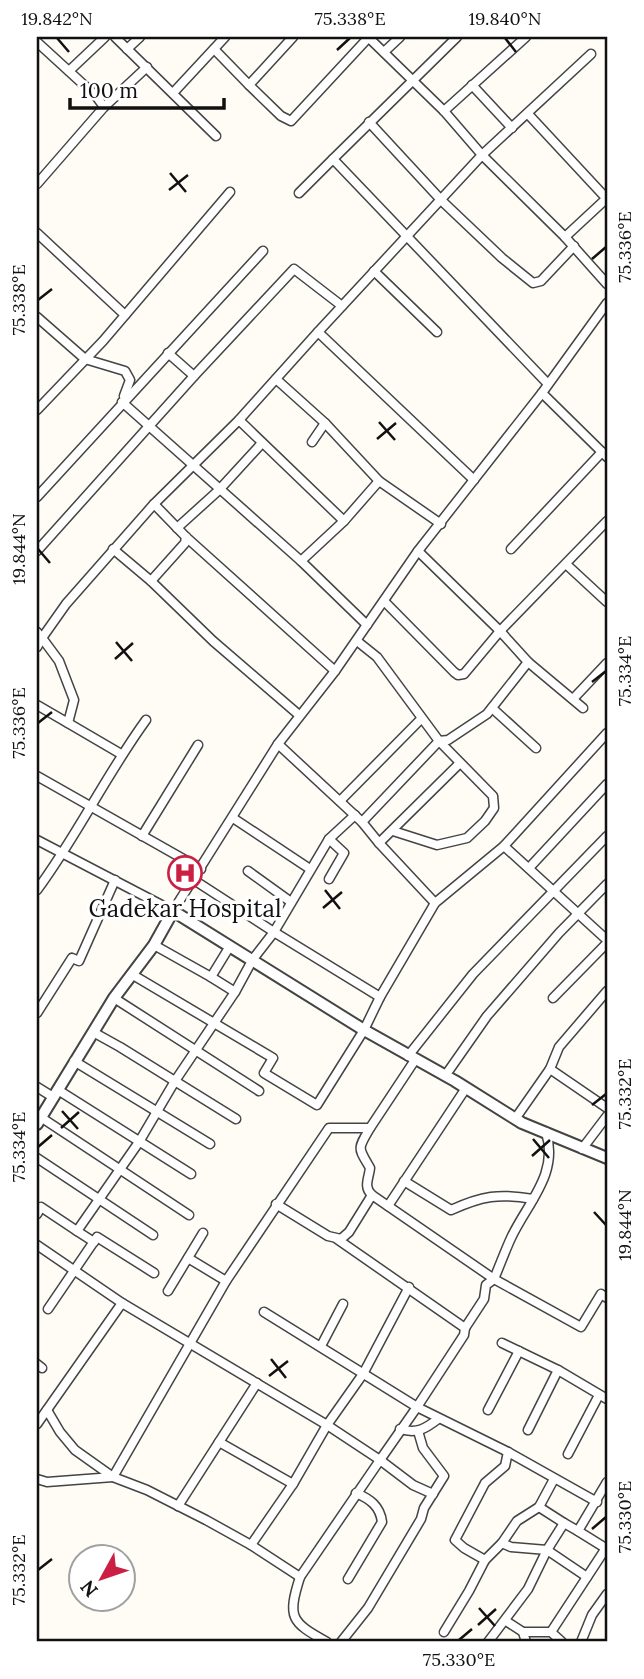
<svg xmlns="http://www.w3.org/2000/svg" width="644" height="1679" font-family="Lora,serif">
<rect width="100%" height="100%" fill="#fffbf5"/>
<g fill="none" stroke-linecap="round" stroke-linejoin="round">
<g stroke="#444" stroke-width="11">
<g id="minor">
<path d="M115,37L216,136"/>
<path d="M293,37L249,85L281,116L291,121L369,37"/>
<path d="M368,37L444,111L482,155L565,237L607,284"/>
<path d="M457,37L333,159L548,384"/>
<path d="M37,42L96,96L104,107"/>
<path d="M127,49L140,37"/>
<path d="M214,49L249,85"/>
<path d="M384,52L400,37"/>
<path d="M69,71L105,37"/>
<path d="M472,85L512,128"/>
<path d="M173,93L225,37"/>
<path d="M444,111L526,37"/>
<path d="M528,114L607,199"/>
<path d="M369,122L442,201L502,258L533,283L541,281L574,246"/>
<path d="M37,184L104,107L147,67"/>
<path d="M299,193L333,159"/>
<path d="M37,233L125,315"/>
<path d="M565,237L607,198"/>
<path d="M374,271L437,332"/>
<path d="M37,317L85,359L125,371L130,380L124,396"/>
<path d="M318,332L474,480"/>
<path d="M168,353L194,376L294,269L342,306"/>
<path d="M276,379L325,423L379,481L441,524"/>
<path d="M542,393L607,457"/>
<path d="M122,402L301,561L367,625"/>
<path d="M37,410L103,341L230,192"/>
<path d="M239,420L344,521"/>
<path d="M312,442L325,423"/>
<path d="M37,497L263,251"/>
<path d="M154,504L186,537L335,671"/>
<path d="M177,528L219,490L262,443"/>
<path d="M113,549L151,581L213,641L299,715"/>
<path d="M511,549L602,452"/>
<path d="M37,551L194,376"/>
<path d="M301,561L344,521L379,481"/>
<path d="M567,565L607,602"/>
<path d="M151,581L185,543L186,537"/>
<path d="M384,601L454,672L458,675L464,674L500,631L607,521"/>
<path d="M37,632L42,638L37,647"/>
<path d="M357,641L377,657L439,741L493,796L494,808L485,821L467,838L437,845L393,831"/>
<path d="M528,662L583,708"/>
<path d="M573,699L607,663"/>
<path d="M37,705L68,723L74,700L59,661L42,638L66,604L154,504L239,420L318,332L482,155L591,54"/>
<path d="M492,708L536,748"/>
<path d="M68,723L121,754"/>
<path d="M278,744L362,822L379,843L460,763"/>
<path d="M37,776L201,869"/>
<path d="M340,801L421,719"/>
<path d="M233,818L310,869"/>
<path d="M362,822L439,741L448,740L487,714L528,662L500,631L418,551"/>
<path d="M142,836L198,745"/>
<path d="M37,840L173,911L278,744L335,671L418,551L542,393L607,303"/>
<path d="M379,843L435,903"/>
<path d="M504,846L607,733"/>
<path d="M529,868L607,784"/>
<path d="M248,871L291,902"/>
<path d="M329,879L344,853L329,839"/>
<path d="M194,880L274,932L329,839L355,815"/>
<path d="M37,890C77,836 106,775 146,720"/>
<path d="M154,945L211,977L230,946"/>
<path d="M133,975L273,1058L264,1073L317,1105L364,1030L380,997L435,903L504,846L607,940"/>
<path d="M211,977L235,992"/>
<path d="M114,998L259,1091"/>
<path d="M553,998L607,943"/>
<path d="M37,1013L72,958L79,961L115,880"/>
<path d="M93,1032L120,1047L236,1119"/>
<path d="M408,1056L473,974L607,836"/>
<path d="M74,1061L210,1144"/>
<path d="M550,1069L559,1047L607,991"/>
<path d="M445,1076L487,1016L559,933L607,884"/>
<path d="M37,1087L53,1097"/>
<path d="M58,1090L191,1174"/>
<path d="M42,1118L189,1215"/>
<path d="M515,1119L550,1069L607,1108"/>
<path d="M370,1128C357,1150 358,1147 370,1168C369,1178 363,1187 372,1195"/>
<path d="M546,1132C559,1174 528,1202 511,1238C505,1251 500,1265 494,1279L581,1327L601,1294L607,1298"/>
<path d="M582,1149L607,1116"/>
<path d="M37,1158L153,1235"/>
<path d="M404,1181L451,1210C482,1196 499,1193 533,1199"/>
<path d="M276,1204L328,1236L341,1239L349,1232L372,1195L494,1279L486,1285L484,1299L465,1328"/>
<path d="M388,1206L466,1088"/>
<path d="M37,1214L41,1207L77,1231"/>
<path d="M94,1242L77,1231L139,1142L175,1081L235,992L253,959L274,932L380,997"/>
<path d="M37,1245L122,1303L327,1425L380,1460L417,1407L508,1452L597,1502"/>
<path d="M188,1258L226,1281"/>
<path d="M168,1291L203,1233"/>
<path d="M48,1309L97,1237L154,1273"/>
<path d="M264,1312L417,1407L464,1335L465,1328L337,1239"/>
<path d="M502,1343L558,1370L607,1399"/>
<path d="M321,1346L343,1304"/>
<path d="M37,1364L42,1368"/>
<path d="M47,1410L60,1432L75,1450L113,1477L147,1490L206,1520L251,1545L300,1577L380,1460L413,1485L433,1494"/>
<path d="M488,1410L519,1351"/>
<path d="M37,1424L122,1303"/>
<path d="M400,1429C417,1434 425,1429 438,1419"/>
<path d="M528,1430L558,1370"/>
<path d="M219,1442L293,1484"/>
<path d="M508,1452L505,1466L485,1483L455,1540L464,1548L485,1560L502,1543L511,1547L547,1550L587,1577"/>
<path d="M568,1454L599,1395"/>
<path d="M37,1479L47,1482L113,1477L226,1281L329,1128H370L415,1060"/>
<path d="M607,1482L578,1531L607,1549"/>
<path d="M178,1506L257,1383"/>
<path d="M539,1507L564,1523"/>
<path d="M502,1543L517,1521L539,1507L554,1479"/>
<path d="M251,1545L293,1484L327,1425L363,1374L409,1287"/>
<path d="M300,1577C287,1618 291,1622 327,1642"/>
<path d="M348,1579L382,1522C380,1506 370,1499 356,1493"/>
<path d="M506,1621L523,1632H551L562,1642"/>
<path d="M444,1632L469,1591L485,1560"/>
<path d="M523,1632L526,1642"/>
<path d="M551,1632L606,1548"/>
<path d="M341,1642L368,1608L421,1519L424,1508L444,1476L423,1448L418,1431"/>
<path d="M488,1642L528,1589L547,1550L564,1523L578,1531"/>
<path d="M581,1642L592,1615L607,1594"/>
</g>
</g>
<g stroke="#444" stroke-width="14">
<path id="tertiary" d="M37,1124L114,998L154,945L173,911L364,1030L455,1081L522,1123L607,1158"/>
</g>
<use href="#minor" stroke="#fff" stroke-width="8"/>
<use href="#tertiary" stroke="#fff" stroke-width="10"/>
</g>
<path fill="none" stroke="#111" stroke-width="2.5" d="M57,38L69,52M505,38L516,52M337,50L350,38M170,173L186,192M169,190L188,175M592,259L606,247M38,300L52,289M379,422L395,440M377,439L396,423M38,549L50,563M116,642L132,661M115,659L133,643M592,682L606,671M38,723L52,712M325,890L340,909M323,908L342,892M592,1105L606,1094M62,1111L78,1129M61,1128L79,1112M533,1139L549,1158M38,1147L52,1135M532,1156L550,1140M594,1212L606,1225M271,1359L286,1378M269,1376L288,1361M592,1529L606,1517M38,1570L52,1559M479,1608L495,1626M478,1625L496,1609M459,1640L472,1629"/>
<defs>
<g id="hospital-ring" transform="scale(1.75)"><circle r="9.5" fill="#fff" stroke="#ca2044" stroke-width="1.5"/><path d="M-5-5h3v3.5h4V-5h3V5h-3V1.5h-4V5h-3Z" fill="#ca2044"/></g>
</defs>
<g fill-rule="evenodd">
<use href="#hospital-ring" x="185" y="873"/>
</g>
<g text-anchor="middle" stroke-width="7" stroke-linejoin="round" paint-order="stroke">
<g font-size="24" fill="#111" stroke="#fff">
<text x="185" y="917">Gadekar Hospital</text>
</g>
</g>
<rect width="644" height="1679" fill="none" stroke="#ffffff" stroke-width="77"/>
<g transform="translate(102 1578) rotate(230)"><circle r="33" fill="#ffffff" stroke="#a0a0a0" stroke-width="2"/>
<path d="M0-5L12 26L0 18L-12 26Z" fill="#ca2044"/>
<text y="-10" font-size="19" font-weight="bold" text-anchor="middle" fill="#111111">N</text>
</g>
<path d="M70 98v10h154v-10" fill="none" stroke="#111111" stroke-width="3.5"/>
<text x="80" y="98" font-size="21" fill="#111111" stroke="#ffffff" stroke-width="5" paint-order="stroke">100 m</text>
<rect x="38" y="38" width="568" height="1602" fill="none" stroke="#111" stroke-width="2.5"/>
<g font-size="18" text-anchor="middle" fill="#111">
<text x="57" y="25">19.842°N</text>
<text x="350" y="25">75.338°E</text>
<text x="505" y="25">19.840°N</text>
<text transform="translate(625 247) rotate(-90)" y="6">75.336°E</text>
<text transform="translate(19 300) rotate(-90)" y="6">75.338°E</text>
<text transform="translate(19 549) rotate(-90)" y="6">19.844°N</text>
<text transform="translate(625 671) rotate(-90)" y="6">75.334°E</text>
<text transform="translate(19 723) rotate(-90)" y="6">75.336°E</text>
<text transform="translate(625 1094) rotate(-90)" y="6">75.332°E</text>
<text transform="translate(19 1147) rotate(-90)" y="6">75.334°E</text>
<text transform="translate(625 1225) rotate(-90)" y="6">19.844°N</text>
<text transform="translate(625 1517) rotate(-90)" y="6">75.330°E</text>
<text transform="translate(19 1570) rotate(-90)" y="6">75.332°E</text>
<text x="459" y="1666">75.330°E</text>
</g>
</svg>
